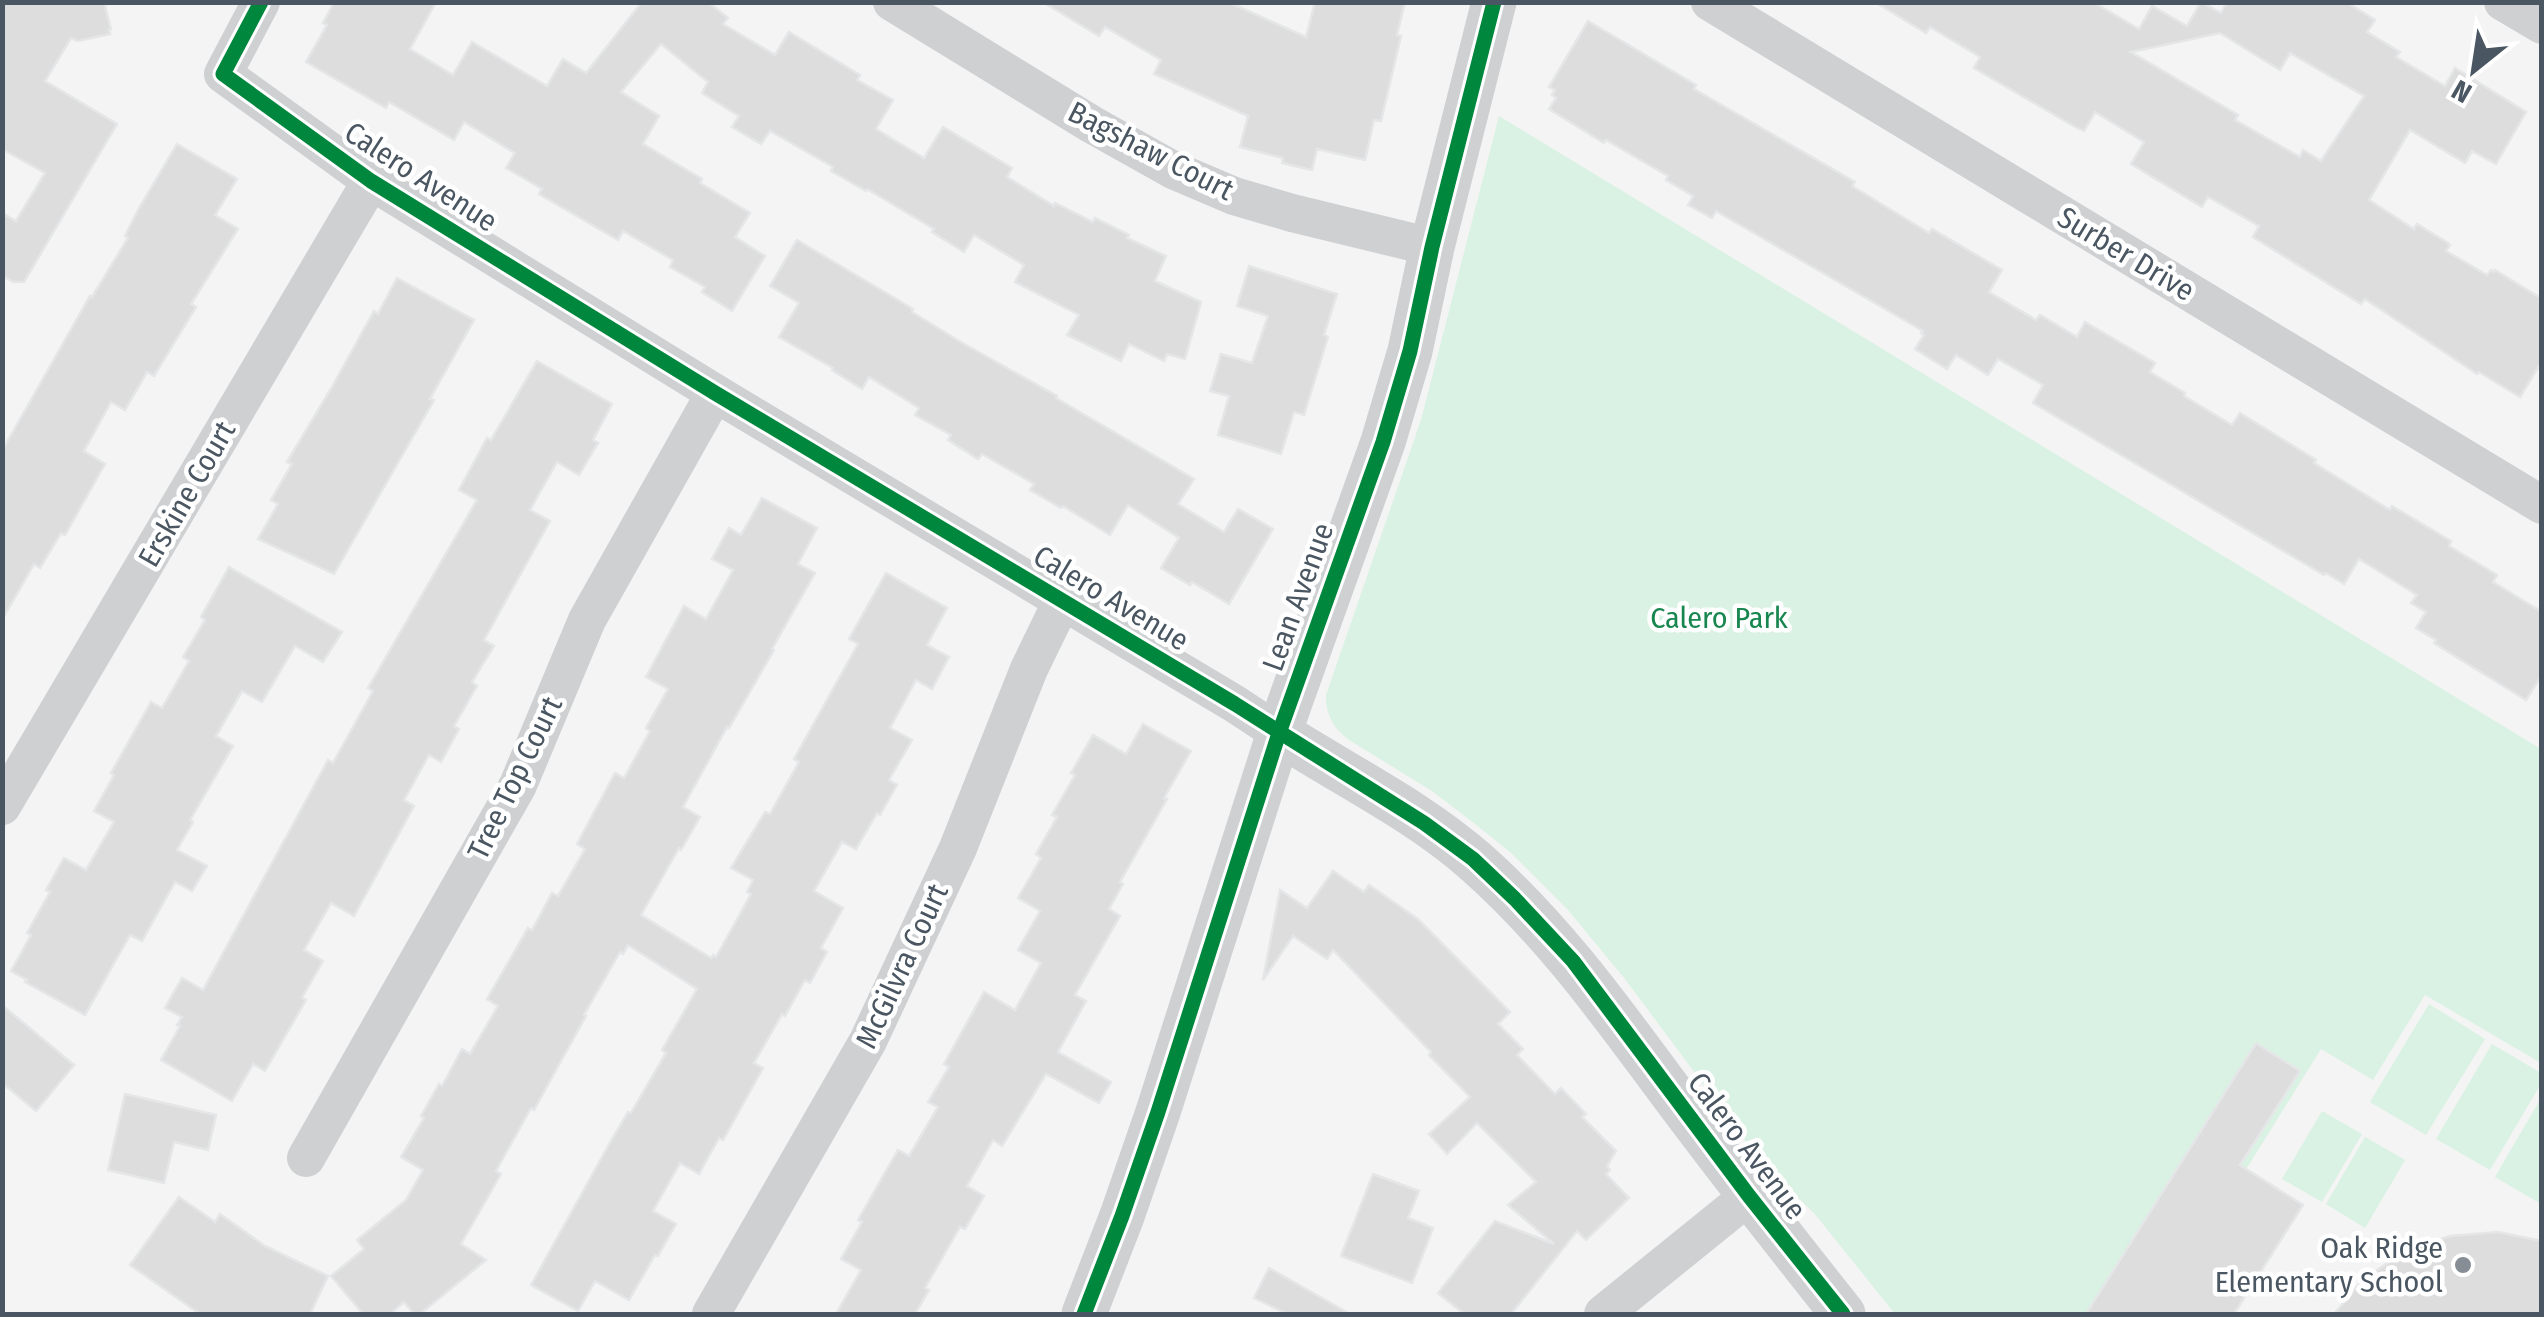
<svg xmlns="http://www.w3.org/2000/svg" width="2544" height="1317" font-family="'Fira Sans Condensed',sans-serif">
<rect width="100%" height="100%" fill="#f4f4f4"/>
<g fill="#d9f2e3">
<path d="M1499,116L2541,749V1063L2425,995L2373,1080L2321,1049L2156,1314H1895L1814,1213L1762,1163L1625,979L1568,910L1510,852L1470,820L1432,791L1349,740C1334,729 1325,714 1326,695L1421,420Z"/>
<path d="M2429,1004L2485,1039L2426,1135L2370,1102Z"/>
<path d="M2492,1044L2541,1073L2542,1082L2490,1170L2436,1139Z"/>
<path d="M2541,1098L2542,1204H2541L2495,1177Z"/>
<path d="M2322,1111L2362,1134L2322,1202L2282,1179Z"/>
<path d="M2365,1137L2405,1160L2365,1228L2326,1204Z"/>
</g>
<g fill="#ddddde" stroke="#e5e6e7" stroke-width="2.5" fill-rule="evenodd">
<path d="M2,2H104L111,29L109,30L110,34L78,41L71,38L45,81L117,124L24,282H13L2,275V213L16,221L45,173L2,149Z"/>
<path d="M334,2H436L410,49L453,75L472,42L547,86L563,59L586,73L642,2H708L728,18L723,24L775,55L789,32L860,75L857,80L893,100L876,129L924,158L943,127L1012,168L1007,177L1054,206L1055,203L1093,222L1095,218L1129,235L1127,238L1166,256L1155,281L1201,302L1185,359L1167,354L1164,361L1129,344L1121,361L1067,335L1079,315L1015,282L1024,265L974,235L964,252L932,232L934,229L867,189L866,191L831,171L833,167L770,131L761,144L732,127L739,116L702,93L708,82L661,44L621,92L659,116L643,144L702,179L700,183L750,213L735,237L765,256L732,311L702,292L705,287L670,267L673,260L623,231L618,240L539,194L542,189L506,168L515,153L464,122L454,140L389,102L386,108L306,62L327,25L323,23Z"/>
<path d="M1043,2H1228L1306,37L1315,2H1405L1397,35L1401,36L1381,121L1374,120L1365,160L1317,149L1312,170L1282,163L1283,158L1240,147L1248,116L1154,74L1161,60L1105,27L1099,36Z"/>
<path d="M1875,2H2093L2139,29L2152,6L2187,26L2201,2L2221,13L2227,2H2346L2375,20L2367,32L2400,52L2396,57L2445,86L2455,68L2526,112L2496,164L2472,151L2465,163L2410,130L2369,200L2414,229L2417,224L2448,243L2450,245L2446,251L2487,275L2491,270L2494,272L2495,270L2542,299V361L2520,397L2479,372L2477,374L2365,299L2361,304L2253,237L2259,226L2208,197L2202,207L2131,164L2144,142L2095,112L2084,131L2077,128L1974,68L1980,57L1930,27L1926,33ZM2220,33L2280,70L2290,53L2364,96L2321,161L2303,150L2300,157L2235,120L2238,115L2131,52Z"/>
<path d="M1588,21L1696,85L1694,89L1855,182L1852,186L1929,233L1932,229L2002,270L1989,292L2036,320L2040,315L2077,337L2085,322L2155,363L2150,372L2185,393L2184,396L2232,425L2240,413L2316,460L2314,463L2390,510L2392,506L2451,541L2449,546L2497,575L2493,582L2542,612V675L2526,700L2434,643L2436,640L2416,628L2426,612L2411,603L2417,595L2359,559L2344,584L2326,573L2324,575L2033,403L2043,385L1998,359L1988,375L1956,355L1947,369L1915,349L1924,335L1921,333L1923,331L1716,211L1712,218L1688,205L1693,196L1666,180L1668,176L1606,140L1604,143L1549,109L1556,98L1552,95L1555,90L1549,87Z"/>
<path d="M177,144L237,179L215,215L238,229L191,304L196,307L154,376L147,372L125,410L111,402L84,451L105,464L65,535L61,533L40,568L34,564L2,620V451L90,296L92,297L128,238L125,236L138,210Z"/>
<path d="M797,240L913,309L912,312L959,341L1057,396L1056,398L1194,479L1178,504L1224,532L1238,509L1273,529L1229,604L1192,582L1190,585L1161,568L1179,538L1128,505L1110,535L1063,506L1061,508L1030,490L1034,484L982,454L978,459L948,440L951,435L915,415L919,408L869,377L862,389L832,370L833,368L779,337L799,303L770,286Z"/>
<path d="M1249,266L1337,294L1324,335L1328,337L1304,415L1294,412L1281,454L1218,435L1229,396L1210,391L1221,354L1252,363L1268,316L1237,306Z"/>
<path d="M397,278L474,320L430,399L434,400L334,574L258,539L278,504L271,500L292,464L287,462L332,387L374,311L378,314Z"/>
<path d="M537,361L612,404L593,440L598,443L579,475L557,462L530,510L550,521L484,640L494,646L472,682L477,686L454,726L459,729L441,762L429,755L404,800L414,806L354,916L331,903L304,950L323,961L302,998L306,1000L265,1071L253,1064L232,1101L161,1060L180,1026L177,1025L182,1017L165,1008L182,978L203,990L328,760L333,763L373,691L368,688L477,500L459,490L487,438L491,440Z"/>
<path d="M762,498L817,528L798,564L815,573L772,649L774,650L729,728L727,727L683,807L700,817L681,850L679,848L641,915L711,958L713,955L716,957L751,894L747,892L753,880L731,868L765,812L770,814L799,762L794,759L858,644L849,639L886,573L947,608L927,645L949,657L932,689L916,680L890,728L912,740L889,780L897,785L880,815L877,813L856,849L842,842L814,891L843,908L821,948L827,952L810,983L805,980L785,1016L782,1014L754,1063L763,1068L723,1140L719,1138L699,1174L680,1163L653,1211L676,1224L658,1256L655,1255L629,1300L595,1281L578,1311L531,1285L612,1139L628,1112L631,1113L666,1053L662,1050L697,989L628,945L623,954L620,952L584,1015L586,1016L534,1110L531,1108L496,1171L501,1174L461,1244L486,1260L420,1314H414L404,1302L390,1314H363L331,1276L364,1249L357,1240L406,1200L423,1170L401,1157L424,1118L421,1116L439,1084L442,1086L462,1049L470,1054L498,1006L487,999L528,928L532,930L552,893L558,896L585,849L577,844L615,773L624,778L650,731L646,728L668,689L646,677L684,606L706,619L733,570L712,559L729,528L741,535Z"/>
<path d="M229,567L342,632L323,662L295,646L262,702L242,691L216,736L233,746L190,820L193,822L177,850L207,866L192,891L175,882L142,941L130,935L85,1015L25,982L27,980L11,971L31,935L27,933L50,892L46,890L64,858L86,870L114,822L94,811L114,775L111,773L151,702L162,708L189,661L183,657L205,620L201,617Z"/>
<path d="M1143,724L1191,751L1164,798L1167,799L1120,882L1123,884L1109,909L1120,916L1075,995L1086,1001L1058,1052L1111,1082L1099,1103L1046,1074L1002,1146L993,1140L967,1186L984,1196L965,1229L960,1227L925,1288L929,1290L915,1314H836L861,1270L841,1259L862,1222L858,1220L898,1150L909,1156L938,1107L928,1102L949,1067L944,1064L984,992L1015,1010L1041,963L1018,950L1040,911L1018,898L1041,858L1036,854L1057,817L1052,815L1075,775L1071,773L1093,735L1126,754Z"/>
<path d="M1333,871L1364,892L1369,885L1418,919L1510,1012L1498,1024L1523,1049L1517,1055L1555,1094L1561,1088L1586,1114L1582,1117L1616,1151L1607,1166L1610,1170L1606,1174L1629,1198L1586,1240L1577,1231L1511,1314H1464L1438,1293L1495,1221L1554,1244L1508,1205L1536,1182L1477,1123L1447,1154L1429,1134L1470,1097L1429,1055L1431,1052L1333,950L1327,959L1293,936L1263,980L1280,890L1307,908Z"/>
<path d="M2,1005L74,1065L36,1111L2,1083Z"/>
<path d="M2256,1043L2300,1071L2240,1165L2303,1205L2234,1314H2086Z"/>
<path d="M125,1094L216,1115L208,1150L174,1142L164,1183L108,1170Z"/>
<path d="M1373,1174L1419,1191L1408,1218L1433,1228L1412,1283L1341,1256Z"/>
<path d="M179,1197L215,1222L220,1214L265,1246L328,1276L310,1314H200L130,1265Z"/>
<path d="M2498,1232L2542,1241V1314H2334L2364,1279L2404,1252L2450,1236Z"/>
<path d="M1269,1268L1350,1314H1287L1254,1298Z"/>
</g>
<g fill="none" stroke-linecap="round" stroke-linejoin="round">
<g stroke="#ced0d2" stroke-width="38">
<path d="M261,2L223,74L371,181L715,393L1235,704L1279,733"/>
<path d="M892,2L1091,124L1173,170L1234,196L1292,213L1432,247"/>
<path d="M1710,2L2542,505"/>
<path d="M2503,2L2542,25"/>
<path d="M2,806L371,181"/>
<path d="M306,1158L518,785L587,620L715,393"/>
<path d="M711,1314L868,1041L958,848L1029,669L1062,601"/>
<path d="M1603,1314L1749,1196"/>
</g>
<g stroke="#ced0d2" stroke-width="45">
<path d="M1279,733C1344,775 1417,810 1476,862C1553,930 1610,1010 1671,1092C1727,1167 1785,1241 1843,1314"/>
<path d="M1084,1314L1122,1216L1158,1112L1279,733L1383,442L1410,351L1432,247L1494,2"/>
</g>
<g stroke="#fff" stroke-width="21">
<g id="cycleway">
<path d="M261,2L223,74L371,181L715,393L1235,704L1424,823L1473,859L1515,899L1573,961L1749,1196L1843,1314"/>
<path d="M1084,1314L1122,1216L1158,1112L1279,733L1383,442L1410,351L1432,247L1494,2"/>
</g>
</g>
<use href="#cycleway" stroke="#00873e" stroke-width="15"/>
</g>
<circle fill="#868d94" stroke="#fff" stroke-width="4" cx="2463" cy="1265" r="10"/>
<g text-anchor="middle" stroke-width="9" stroke-linejoin="round" paint-order="stroke">
<g font-size="30" fill="#4a5661" stroke="#fff">
<text transform="translate(1151 151) rotate(27)" y="10">Bagshaw Court</text>
<text transform="translate(421 177) rotate(33)" y="10">Calero Avenue</text>
<text transform="translate(2126 254) rotate(31)" y="10">Surber Drive</text>
<text transform="translate(187 494) rotate(-60)" y="10">Erskine Court</text>
<text transform="translate(1298 597) rotate(-70)" y="10">Lean Avenue</text>
<text transform="translate(1111 598) rotate(31)" y="10">Calero Avenue</text>
<text transform="translate(515 778) rotate(-64)" y="10">Tree Top Court</text>
<text transform="translate(902 966) rotate(-65)" y="10">McGilvra Court</text>
<text transform="translate(1747 1146) rotate(53)" y="10">Calero Avenue</text>
</g>
<g font-size="30" fill="#17864f" stroke="#fff">
<text x="1719" y="628">Calero Park</text>
</g>
<g font-size="30" fill="#4a5661" stroke="#fff" text-anchor="end">
<text x="2443" y="1258">Oak Ridge<tspan x="2443" dy="34">Elementary School</tspan></text>
</g>
</g>
<rect width="2544" height="1317" fill="none" stroke="#4a5661" stroke-width="10"/>
<g transform="translate(2474 70) rotate(210)" stroke="#ffffff" stroke-width="8" paint-order="stroke">
<path d="M0-8L18 38L0 25L-18 38Z" fill="#4a5661"/>
<text y="-15" font-size="28" font-weight="bold" text-anchor="middle" fill="#4a5661">N</text>
</g>
</svg>
